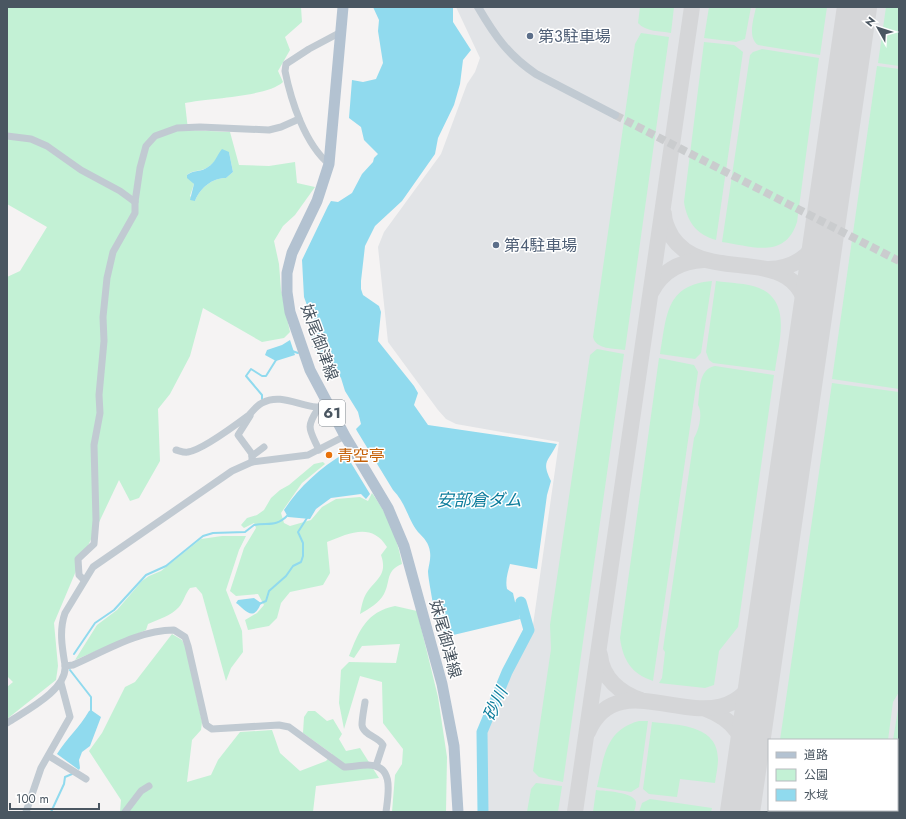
<svg xmlns="http://www.w3.org/2000/svg" width="906" height="819" font-family="Jost,'Noto Sans JP',sans-serif">
<rect width="100%" height="100%" fill="#f5f3f3"/>
<path fill="#e2e4e7" fill-rule="evenodd" d="M456,7H899V812H487L484,732L496,703L532,632L559,442L456,424L446,419L438,410L388,342L378,247L384,232L441,154L467,84L475,72L480,58ZM769,740H897V810H769Z"/>
<g fill="#c3f1d5" fill-rule="evenodd">
<path d="M7,7H301L302,22L285,37L290,50L278,71L283,82C267,97 208,98 185,103L188,130L230,132L239,165L269,166L295,162L297,183L315,187L295,215L283,226L274,241L279,264L281,290L290,332L284,338L262,342L203,308L190,356L170,394L158,409L160,461L139,498L130,501L119,480L76,571L54,623L58,666L56,680L7,719V687L13,682L7,676V277L20,271L47,227L7,204ZM229,152L233,172L226,178C212,178 200,188 195,201L190,196L194,184L187,175C193,169 202,172 208,167C219,160 213,157 229,152Z"/>
<path d="M640,7H674L671,33C660,31 646,32 638,23Z"/>
<path d="M709,7H751L745,39L736,42L704,38Z"/>
<path d="M756,7H827L820,55L758,45C747,37 754,18 756,7Z"/>
<path d="M886,7H899V66L878,63Z"/>
<path d="M641,33L669,37L625,350C614,348 596,350 593,337L635,44Z"/>
<path d="M704,42L734,45L743,52L716,240C697,235 687,222 684,202Z"/>
<path d="M762,49L819,58L797,222C785,260 751,246 722,242L750,55L753,52Z"/>
<path d="M877,66L899,69V389L832,379Z"/>
<path d="M712,281L701,353L695,359L660,354C667,316 665,285 712,281Z"/>
<path d="M716,281C730,283 746,283 759,288C793,302 778,344 775,371L713,363L709,360L706,352Z"/>
<path d="M597,349L624,354L563,782L539,777L533,771L551,649L550,625L590,355Z"/>
<path d="M659,358L694,365L698,372L653,681C632,674 623,661 620,638Z"/>
<path d="M715,366L774,375L738,627L719,651L714,685L705,688L659,683L662,678L665,652L663,649L694,438C699,430 703,413 698,405C700,391 698,369 715,366Z"/>
<path d="M832,383L899,392V692L893,702L888,740H780Z"/>
<path d="M323,462L325,464L302,483L281,513L284,523L290,526L311,520L322,507L336,499L360,497L368,501L372,493C388,515 397,537 402,564C385,571 391,581 384,594C379,603 369,609 360,614C361,609 362,603 364,598C372,580 389,578 381,555L387,547C372,522 349,533 327,542L330,573L323,585L290,592L281,603L277,618L269,626L248,630L245,620L257,613L264,605L258,594L236,596L230,591L244,548L256,528L254,523L244,528L241,525L247,518L257,515L264,510L271,498L280,490L289,485L314,464Z"/>
<path d="M222,536H246L239,550L226,590L242,631L243,652L231,668L226,681L202,594L196,587L190,588C185,594 184,601 179,607C171,616 159,619 148,624L146,630L75,660L97,625L117,610L142,581L149,576L161,571L201,539Z"/>
<path d="M395,606L417,611L438,697L447,757L446,812H392L395,775L402,764L403,749L383,723L382,682L360,676L344,729L339,703L341,670L349,662L396,663L400,644L362,646L354,658L349,656C359,631 366,612 395,606Z"/>
<path d="M172,634L182,640L186,648L202,722L201,730L192,740L187,782L211,775L218,760L240,732L272,730L280,753L300,771L326,761L332,754L303,733L304,717L308,711H315L327,721L333,719L342,734L339,739L346,751L360,748L379,778L316,786L313,812H120L121,800L89,751L102,733L125,687L135,682Z"/>
<path d="M899,703V812H883V810H897V740H893Z"/>
<path d="M639,721H648L639,787L631,792L597,787C604,758 605,730 639,721Z"/>
<path d="M652,722C676,725 718,724 718,759C718,767 716,775 715,783L680,779L677,797L649,794L643,789Z"/>
<path d="M536,783L562,786L558,812H527L531,789Z"/>
<path d="M596,790C605,791 634,792 636,802C636,805 635,809 634,812H593Z"/>
<path d="M650,799L712,808L711,812H639L642,803Z"/>
<path d="M876,810L875,812L770,811V810Z"/>
</g>
<g fill="#90daee">
<path d="M373,7H453V22L471,50L463,60L460,84L454,105L438,138L435,154L402,201L375,226L365,246L361,281V289L363,295L379,306L381,312L378,341L414,386L418,393L414,405L428,425L557,444C548,462 541,461 551,481L547,495L537,569L510,564C508,572 505,580 507,589L513,593L515,602L518,603L520,619L445,637L442,636C441,624 435,616 433,604C432,597 428,577 428,571C429,564 431,559 430,552C429,543 424,538 418,532C408,520 406,503 393,490L357,431L356,429L361,424L358,412L345,391L341,378L331,363L321,362L315,347H311L315,346L308,330L314,325L304,297L302,260L328,206L331,201L338,202L352,193L362,174L373,162L374,158L378,154L364,140L361,127L349,118L352,80L363,82L376,79L383,63L378,31L379,20Z"/>
<path d="M222,149L229,152L233,172L226,178C212,178 200,188 195,201L190,200L194,184L187,178V175C193,170 202,172 208,167C215,163 217,155 222,149Z"/>
<path d="M290,340L295,355L276,361L265,355L267,350L282,345Z"/>
<path d="M345,453L370,494L366,499L361,494L331,498L316,509L310,519L288,517L284,510C300,486 320,468 345,453Z"/>
<path d="M254,598L261,603C253,624 244,608 236,603L238,600Z"/>
<path d="M91,710L101,717L90,746L82,752L79,760L80,768L79,770L57,754C67,738 80,727 89,711Z"/>
</g>
<g fill="none" stroke-linecap="round" stroke-linejoin="round">
<g stroke="#90daee" stroke-width="2">
<path d="M292,351L298,353"/>
<path d="M262,399V395L246,376L251,369L262,376H266L276,360"/>
<path d="M259,604L266,601L269,591L286,576L293,566L301,562L303,556V543L298,532L307,518"/>
<path d="M74,654L95,623L114,610L146,575L166,566L203,536L213,533L245,532L254,525C268,522 275,528 288,515"/>
<path d="M70,670L91,697V711"/>
<path d="M51,812L64,784L65,777L72,774"/>
</g>
<path stroke="#90daee" stroke-width="11" d="M483,812L482,732L507,672L529,630L521,602"/>
<g stroke="#d5d6d8" stroke-width="16">
<path d="M664,214C664,223 668,230 672,237C708,291 806,232 810,328"/>
<path d="M769,269C800,268 817,250 826,222"/>
<path d="M652,291C663,270 681,261 704,260"/>
<path d="M600,655C602,678 620,693 641,700"/>
<path d="M706,709C735,720 746,738 747,768"/>
<path d="M588,732C622,652 723,762 761,667"/>
<path d="M575,812L692,7"/>
</g>
<path stroke="#d5d6d8" stroke-width="40" d="M740,812L857,7"/>
<path stroke="#caccce" stroke-width="8" stroke-dasharray="8 4" stroke-linecap="butt" d="M615,115L899,261"/>
<g stroke="#c1cad2" stroke-width="7">
<path d="M7,136L31,139L47,146L81,170L120,191L135,202"/>
<path d="M329,164C305,144 291,101 285,71L286,64L309,49L341,32"/>
<path d="M318,409C305,428 310,430 319,450"/>
<path d="M250,416L238,435L252,454V462"/>
<path d="M176,450C180,451 185,453 188,452C202,450 237,424 249,415C253,411 257,405 262,403C284,391 306,412 328,406"/>
<path d="M252,456L264,447"/>
<path d="M84,580L79,575L78,559L94,544L96,520L94,445L100,413L99,395L104,341L103,317L107,278L113,252L135,213V202L140,168L146,146L155,136L177,128L200,127L269,130L281,127L299,119"/>
<path d="M65,666L73,665C105,651 139,630 174,630L185,637L188,646L206,725L212,729L279,725L289,727L344,767C352,767 360,765 368,765C395,765 388,795 386,812"/>
<path d="M365,702C364,709 362,718 362,725C363,735 379,737 383,745L376,766"/>
<path d="M7,723C25,711 68,690 65,665C62,647 59,630 65,613L93,567L232,471L252,462L308,455L345,436"/>
<path d="M49,756L86,779"/>
<path d="M26,812L41,768L70,717L61,683"/>
<path d="M125,812L141,791L149,786"/>
</g>
<path stroke="#c1cad2" stroke-width="8" d="M478,7C495,36 508,55 536,74L615,115"/>
<path stroke="#b3c2d1" stroke-width="11" d="M343,7L329,164L317,201L292,253L287,273V292L290,312L310,370L345,436L388,508L404,546L442,684L454,746L458,812"/>
</g>
<g fill="#5c6f8a" stroke="#fff" stroke-width="1.5">
<circle cx="530" cy="36" r="4"/>
<circle cx="496" cy="245" r="4"/>
</g>
<circle fill="#e8710a" stroke="#fff" stroke-width="1.5" cx="329" cy="455" r="4"/>
<g text-anchor="middle" stroke-width="3" stroke-linejoin="round" paint-order="stroke">
<rect fill="#fff" stroke="#808990" stroke-width="1" x="319" y="400" width="26" height="26" rx="3"/>
<g font-size="15" font-weight="bold" fill="#4a5661">
<text x="332" y="418">61</text>
</g>
<g font-size="16" fill="#4e5e75" stroke="#fff" text-anchor="start">
<text x="538" y="42">第3駐車場</text>
<text x="504" y="251">第4駐車場</text>
</g>
<g font-size="16" fill="#4a5661" stroke="#fff">
<text transform="translate(320 342) rotate(70)" y="6">妹尾御津線</text>
<text transform="translate(446 639) rotate(75)" y="6">妹尾御津線</text>
</g>
<g font-size="16" fill="#c56008" stroke="#fff" text-anchor="start">
<text x="337" y="461">青空亭</text>
</g>
<g font-size="17" font-style="italic" fill="#0c7c9b" stroke="#fff">
<text x="479" y="506">安部倉ダム</text>
<text transform="translate(495 704) rotate(-65)" y="6">砂川</text>
</g>
</g>
<rect width="906" height="819" fill="none" stroke="#4a5661" stroke-width="16"/>
<rect x="768" y="739" width="130" height="72" fill="#ffffff" stroke="#b7bbc0"/>
<rect x="776" y="752" width="20" height="6" fill="#b3c2d1" stroke="#b7bbc0"/>
<text x="804" y="759" font-size="12" fill="#4a5661">道路</text>
<rect x="776" y="769" width="20" height="12" fill="#c3f1d5" stroke="#b7bbc0"/>
<text x="804" y="779" font-size="12" fill="#4a5661">公園</text>
<rect x="776" y="789" width="20" height="12" fill="#90daee" stroke="#b7bbc0"/>
<text x="804" y="799" font-size="12" fill="#4a5661">水域</text>
<g transform="translate(878 28) rotate(309)" stroke="#ffffff" stroke-width="3" paint-order="stroke">
<path d="M0-3L7 15L0 10L-7 15Z" fill="#4a5661"/>
<text y="-6" font-size="11" font-weight="bold" text-anchor="middle" fill="#4a5661">N</text>
</g>
<path d="M10 803v6h89v-6" fill="none" stroke="#4a5661" stroke-width="2"/>
<text x="16" y="803" font-size="12" fill="#4a5661" stroke="#ffffff" stroke-width="3" paint-order="stroke">100 m</text>
</svg>
